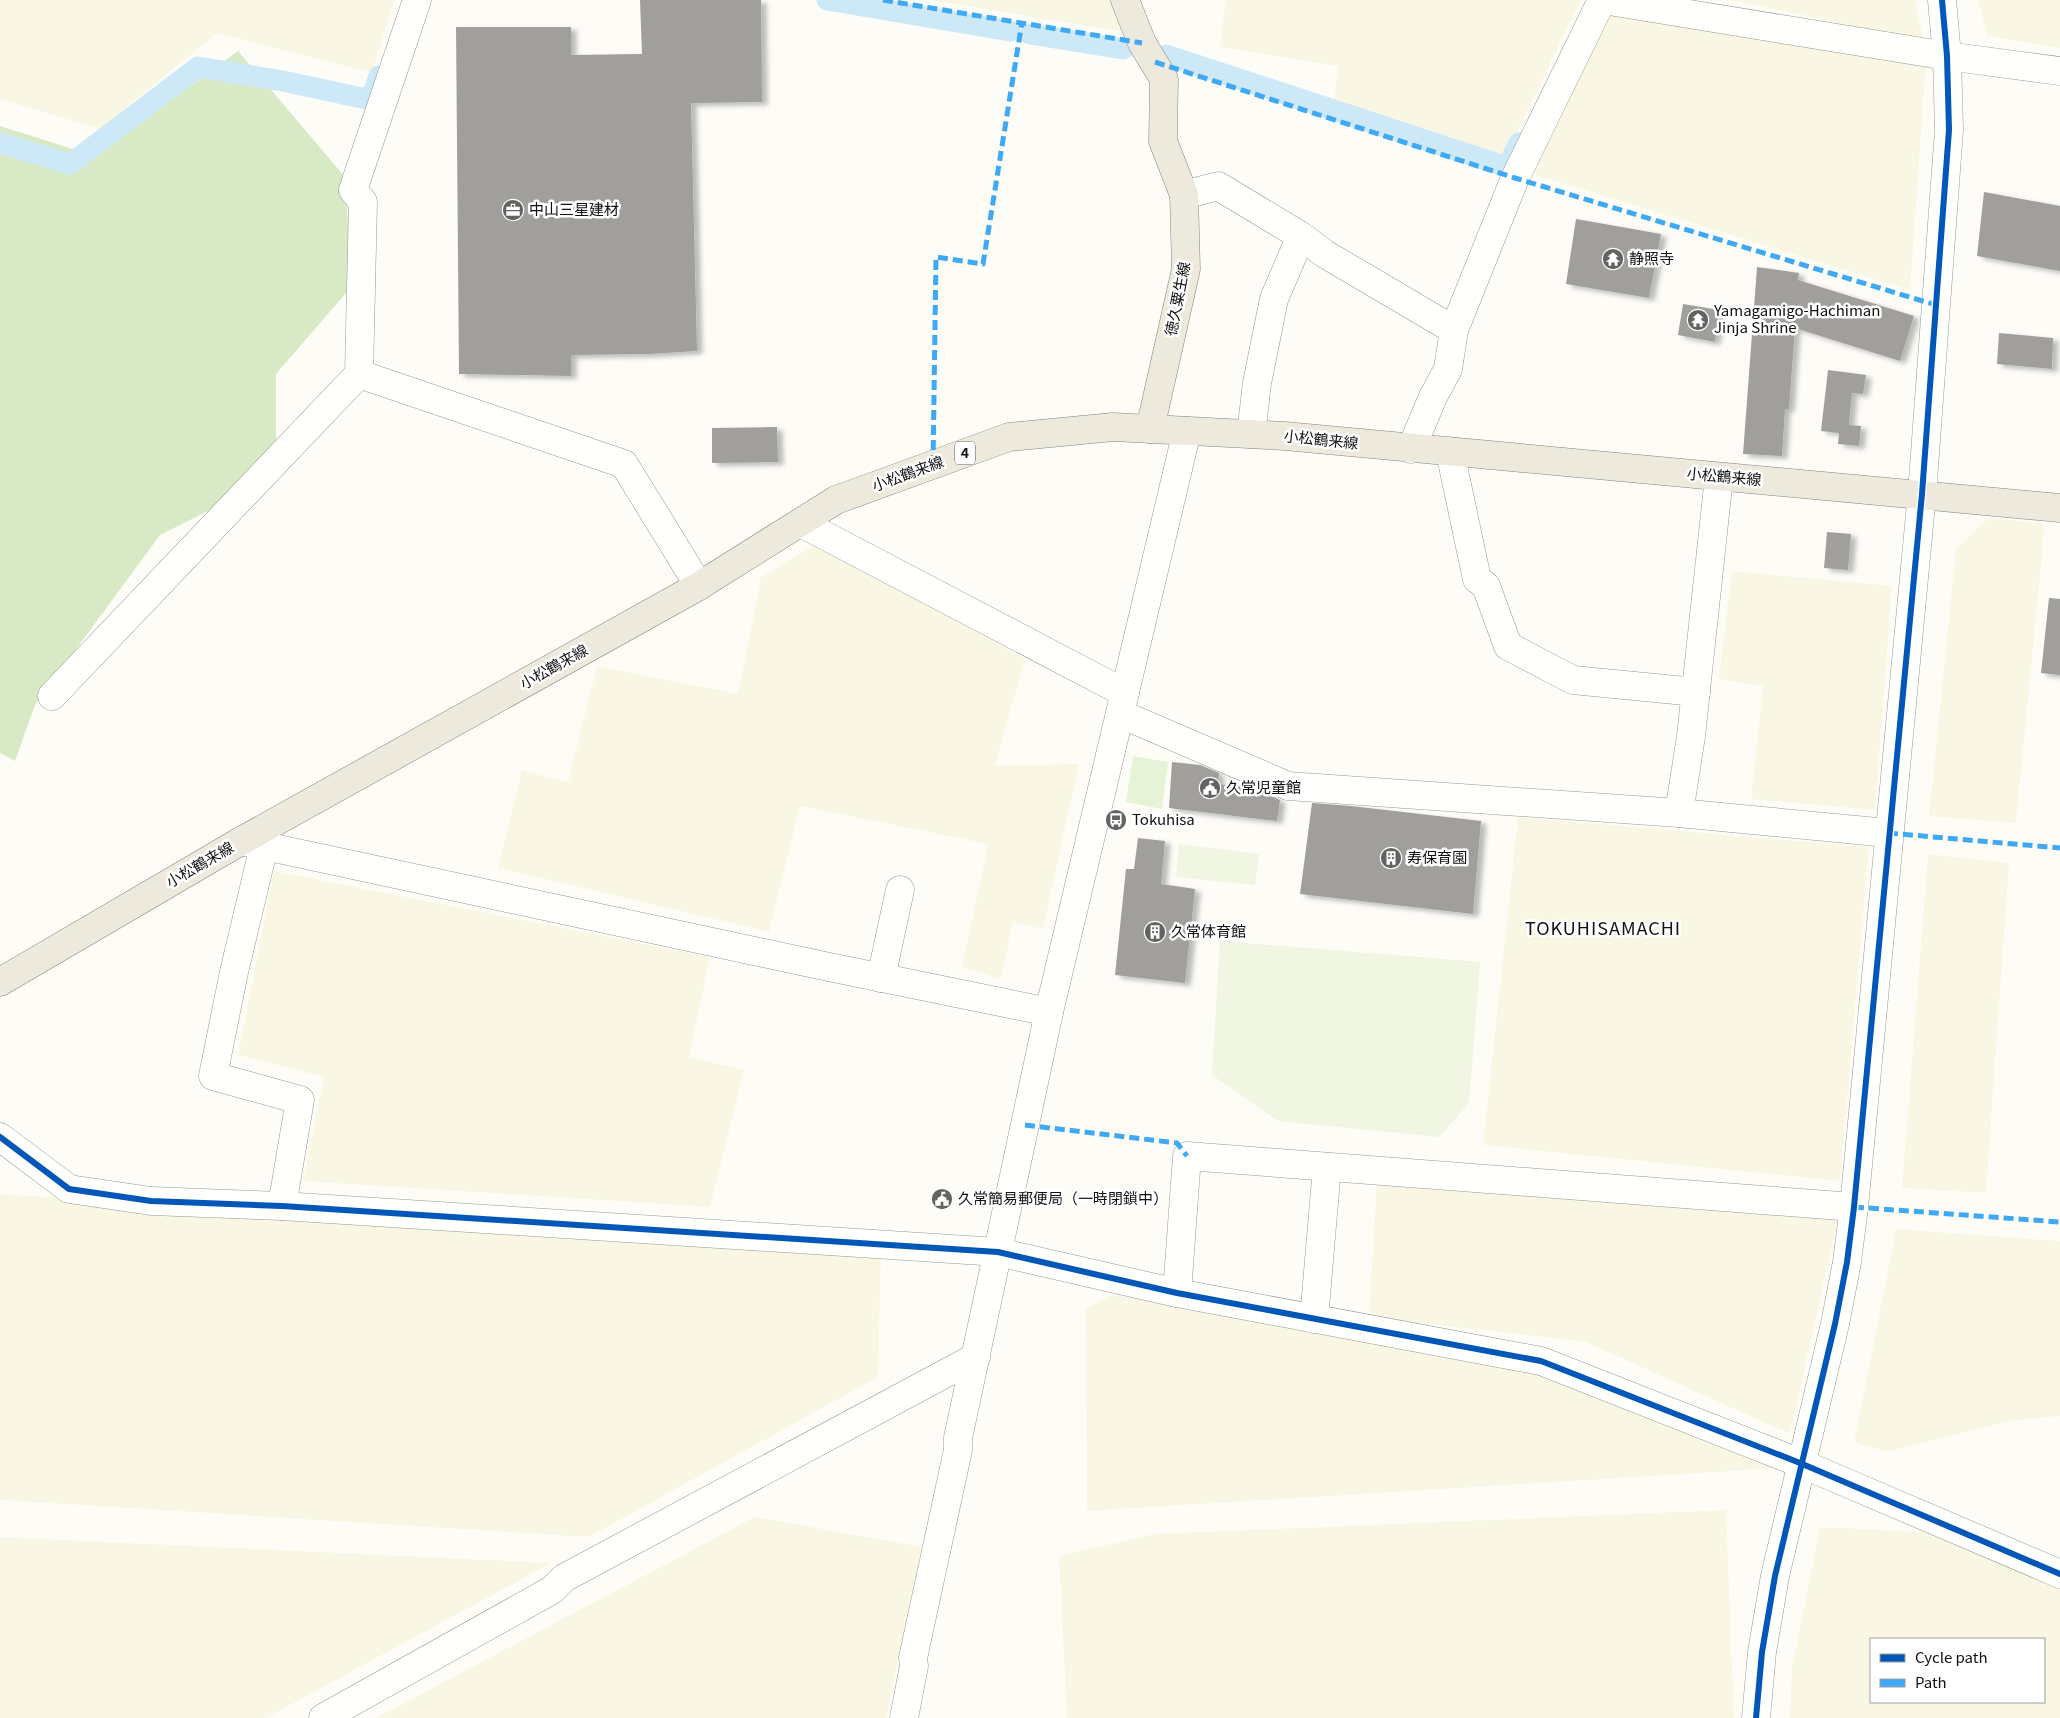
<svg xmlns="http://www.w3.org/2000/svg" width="2060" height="1718" font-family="Georgia,'Noto Sans JP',serif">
<defs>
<filter id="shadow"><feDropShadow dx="5.5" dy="3" stdDeviation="2.5" flood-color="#0004"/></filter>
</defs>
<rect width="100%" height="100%" fill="#fdfcf7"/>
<g fill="#f9f7e4" fill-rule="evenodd">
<path d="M0,0H394L372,73L217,33L100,129L0,99Z"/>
<path d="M930,0H1111L1124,32Z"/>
<path d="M1226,0H1581L1504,158L1333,107L1338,66L1220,47Z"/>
<path d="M1730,0H1915L1923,40Z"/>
<path d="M1978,0H2060V48L1987,36Z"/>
<path d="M1617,10L1926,63L1910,290L1536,175L1530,165L1604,20Z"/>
<path d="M1989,517L2045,524L2016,823L1929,816L1956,549Z"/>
<path d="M817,544L1025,659L995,766L1079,764L1043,929L1013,922L1001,979L962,967L988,844L800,806L769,932L498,868L522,770L568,782L597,666L738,694L761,577Z"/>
<path d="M1732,571L1892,586L1875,810L1751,799L1763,686L1719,679Z"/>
<path d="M1518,817L1869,847L1840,1181L1483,1145Z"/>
<path d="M1928,854L2009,863L1986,1193L1902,1188Z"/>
<path d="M274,871L710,957L689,1057L744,1070L710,1207L303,1181L324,1077L238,1055Z"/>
<path d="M1377,1179L1838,1219L1790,1434L1586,1342L1369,1317Z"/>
<path d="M0,1194L881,1251L878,1377L589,1537L0,1500Z"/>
<path d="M1896,1229L2060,1241V1416L2008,1421L1887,1452L1854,1442Z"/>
<path d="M1131,1284L1578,1375L1780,1468L1087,1511L1086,1309Z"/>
<path d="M1726,1510L1734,1718H1067L1059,1556L1154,1534Z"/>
<path d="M755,1517L922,1547L886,1718H376Z"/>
<path d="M1820,1527L1923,1532L2060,1585V1718H1790L1792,1668ZM1871,1639H2044V1702H1871Z"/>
<path d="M0,1537L551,1563L266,1718H0Z"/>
</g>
<path fill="#e7f3d7" d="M1133,756L1168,762L1162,809L1126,802Z"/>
<path fill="#d8eac5" d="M238,51L345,177L352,286L276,374V477L160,535L35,705L15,761L0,753V126L95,156Z"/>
<g fill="#f0f6e1">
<path d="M1179,844L1259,854L1255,885L1176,877Z"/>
<path d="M1220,941L1480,962L1469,1103L1439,1137L1278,1121L1212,1075Z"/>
</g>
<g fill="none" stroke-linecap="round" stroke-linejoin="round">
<g stroke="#cde8f7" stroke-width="21">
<path d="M827,0L1010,31"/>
<path d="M1030,34L1123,49"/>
<path d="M1166,55L1507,167L1519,143"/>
<path d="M0,143L70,164L198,67L283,81L371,100L379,76"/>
</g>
</g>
<g fill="#a19f9c" filter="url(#shadow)">
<path d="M640,0H761L762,102L691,103L697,351L649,354L571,355V376L459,374L456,27H571V55L642,54Z"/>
<path d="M1984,192L2060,206V271L1977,256Z"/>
<path d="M1576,219L1661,234L1649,298L1566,284Z"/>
<path d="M1757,267L1799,273L1798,280L1914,316L1900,361L1795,328L1789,409H1785L1782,456L1743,454Z"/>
<path d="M1683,304L1719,310L1715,342L1678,335Z"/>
<path d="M1999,333L2053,338L2052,369L1997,364Z"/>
<path d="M1828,370L1866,375L1863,394L1852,393L1849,425L1861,426L1859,446L1838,444L1839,433L1821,431Z"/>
<path d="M777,427L778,462L712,463V428Z"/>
<path d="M1827,532L1851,534L1848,570L1824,568Z"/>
<path d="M2049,598L2060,599V675L2041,673Z"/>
<path d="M1172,762L1200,765L1219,773L1218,784L1254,788L1280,800L1277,821L1169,808Z"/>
<path d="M1312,803L1351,806L1481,821L1473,914L1300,894Z"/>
<path d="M1138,838L1165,841L1161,884L1195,889L1185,983L1115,975L1126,869H1134Z"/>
</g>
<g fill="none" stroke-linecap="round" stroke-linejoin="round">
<g stroke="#979795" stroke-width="29">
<g id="minor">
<path d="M1603,0L1947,56L2060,71"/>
<path d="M1184,195L1218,186L1301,236L1325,254L1454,330"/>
<path d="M359,374L624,464L699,586"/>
<path d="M1251,434L1257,383L1274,299L1301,236"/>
<path d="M1411,449L1433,397L1448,369L1454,330L1515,178L1602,0"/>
<path d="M1450,452L1477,579L1486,586L1508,646L1573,680L1696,692"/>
<path d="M801,523L1125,693"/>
<path d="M52,696L359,374L363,202L353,190L417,0"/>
<path d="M1121,714L1288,786L1679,813L1888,833"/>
<path d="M1679,813L1691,736L1719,477"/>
<path d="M241,841L829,967L1049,1012"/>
<path d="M264,846L234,972L213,1076L300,1100L282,1206"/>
<path d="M881,978L900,890"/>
<path d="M0,1137L69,1189L151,1201L282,1206L998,1252L1177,1293L1541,1361L1800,1463L2060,1574"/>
<path d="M1177,1293L1187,1156L1854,1207"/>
<path d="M1314,1319L1327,1167"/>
<path d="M323,1718L552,1590L564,1578L976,1357"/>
<path d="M904,1718L914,1666L913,1658L958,1450V1438L1049,1012L1187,431"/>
<path d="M1756,1718L1762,1652L1775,1576L1835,1324L1847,1262L1854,1207L1922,494L1936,305L1949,130L1947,56L1942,0"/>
</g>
</g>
<g stroke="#858482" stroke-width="29">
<g id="major">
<path d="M1125,0L1142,43L1164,79L1163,141L1184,195L1186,269L1150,429"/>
<path d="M0,982L241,841L699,586L836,500L1009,437L1113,427L1285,436L2060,508"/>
</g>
</g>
<use href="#minor" stroke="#fffffe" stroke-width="28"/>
<use href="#major" stroke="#ede9dc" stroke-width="28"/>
<g stroke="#3fa9f5" stroke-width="5" stroke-dasharray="10 5" stroke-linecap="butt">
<path d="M883,0L1142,43"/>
<path d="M1155,62L1515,178L1936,305"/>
<path d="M933,465L936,257L983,264L1022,22"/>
<path d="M1888,833L2060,848"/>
<path d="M1025,1125L1177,1143L1187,1156"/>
<path d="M1854,1207L2060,1222"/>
</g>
<g stroke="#fff" stroke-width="9">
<g id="cycleway">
<path d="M0,1137L69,1189L151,1201L282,1206L998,1252L1177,1293L1541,1361L1800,1463L2060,1574"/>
<path d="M1756,1718L1762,1652L1775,1576L1835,1324L1847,1262L1854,1207L1922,494L1936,305L1949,130L1947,56L1942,0"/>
</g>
</g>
<use href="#cycleway" stroke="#0057b8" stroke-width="6"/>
</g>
<defs>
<g id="office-disc" transform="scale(1.125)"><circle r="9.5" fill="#646362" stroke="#fff"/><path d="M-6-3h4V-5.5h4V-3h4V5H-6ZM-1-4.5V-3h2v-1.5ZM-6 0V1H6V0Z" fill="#fff"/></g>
<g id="temple-disc" transform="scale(1.125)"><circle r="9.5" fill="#646362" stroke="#fff"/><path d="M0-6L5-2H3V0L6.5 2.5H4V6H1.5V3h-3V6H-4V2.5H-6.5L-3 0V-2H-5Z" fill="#fff"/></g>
<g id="civic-disc" transform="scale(1.125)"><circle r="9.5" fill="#646362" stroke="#fff"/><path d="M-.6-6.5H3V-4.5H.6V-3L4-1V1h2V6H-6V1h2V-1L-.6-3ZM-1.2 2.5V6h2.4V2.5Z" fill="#fff"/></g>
<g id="bus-disc" transform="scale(1.125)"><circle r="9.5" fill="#646362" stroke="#fff"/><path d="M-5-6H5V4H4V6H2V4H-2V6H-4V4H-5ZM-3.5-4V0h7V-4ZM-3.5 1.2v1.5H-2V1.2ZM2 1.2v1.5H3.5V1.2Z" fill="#fff"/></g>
<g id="building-disc" transform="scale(1.125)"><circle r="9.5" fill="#646362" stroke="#fff"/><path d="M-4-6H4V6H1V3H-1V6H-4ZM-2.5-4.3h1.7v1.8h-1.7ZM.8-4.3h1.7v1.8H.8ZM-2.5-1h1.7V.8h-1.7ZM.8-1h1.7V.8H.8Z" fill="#fff"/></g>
</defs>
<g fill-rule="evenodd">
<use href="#office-disc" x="513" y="210"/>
<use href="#temple-disc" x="1613" y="259"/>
<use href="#temple-disc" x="1698" y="320"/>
<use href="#civic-disc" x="1210" y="788"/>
<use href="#bus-disc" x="1116" y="820"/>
<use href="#building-disc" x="1391" y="858"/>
<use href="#building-disc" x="1155" y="932"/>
<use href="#civic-disc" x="942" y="1199"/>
</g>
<g text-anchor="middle" stroke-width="5" stroke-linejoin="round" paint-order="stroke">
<rect fill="#fff" stroke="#585858" stroke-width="1" x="955" y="441.5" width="20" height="23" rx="4"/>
<g font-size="14" font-weight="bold" fill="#111">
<text x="965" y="458">4</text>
</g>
<g font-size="15" fill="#111" stroke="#fff" text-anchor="start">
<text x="529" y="215">中山三星建材</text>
<text x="1629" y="264">静照寺</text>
<text x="1714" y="316">Yamagamigo-Hachiman<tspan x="1714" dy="17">Jinja Shrine</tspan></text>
<text x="1226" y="793">久常児童館</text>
<text x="1132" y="825">Tokuhisa</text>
<text x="1407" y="863">寿保育園</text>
<text x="1171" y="937">久常体育館</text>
<text x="958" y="1204">久常簡易郵便局（一時閉鎖中）</text>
</g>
<g font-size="15" fill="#111" stroke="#fff">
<text transform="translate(1178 299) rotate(-79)" y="5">徳久粟生線</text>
<text transform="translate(1321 440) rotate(6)" y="5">小松鶴来線</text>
<text transform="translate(908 474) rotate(-20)" y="5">小松鶴来線</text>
<text transform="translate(1724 477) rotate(5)" y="5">小松鶴来線</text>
<text transform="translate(554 667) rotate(-29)" y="5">小松鶴来線</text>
<text transform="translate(200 865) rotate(-30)" y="5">小松鶴来線</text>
</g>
<g font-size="18" letter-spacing="1" fill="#111" stroke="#fff">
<text x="1603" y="935">TOKUHISAMACHI</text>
</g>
</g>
<rect x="1870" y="1638" width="175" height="65" fill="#ffffff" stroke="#a0a0a0"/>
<rect x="1880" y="1654" width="25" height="8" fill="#0057b8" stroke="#a0a0a0"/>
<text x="1915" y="1663" font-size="15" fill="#111111">Cycle path</text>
<rect x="1880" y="1679" width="25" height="8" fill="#3fa9f5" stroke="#a0a0a0"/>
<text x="1915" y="1688" font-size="15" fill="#111111">Path</text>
</svg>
